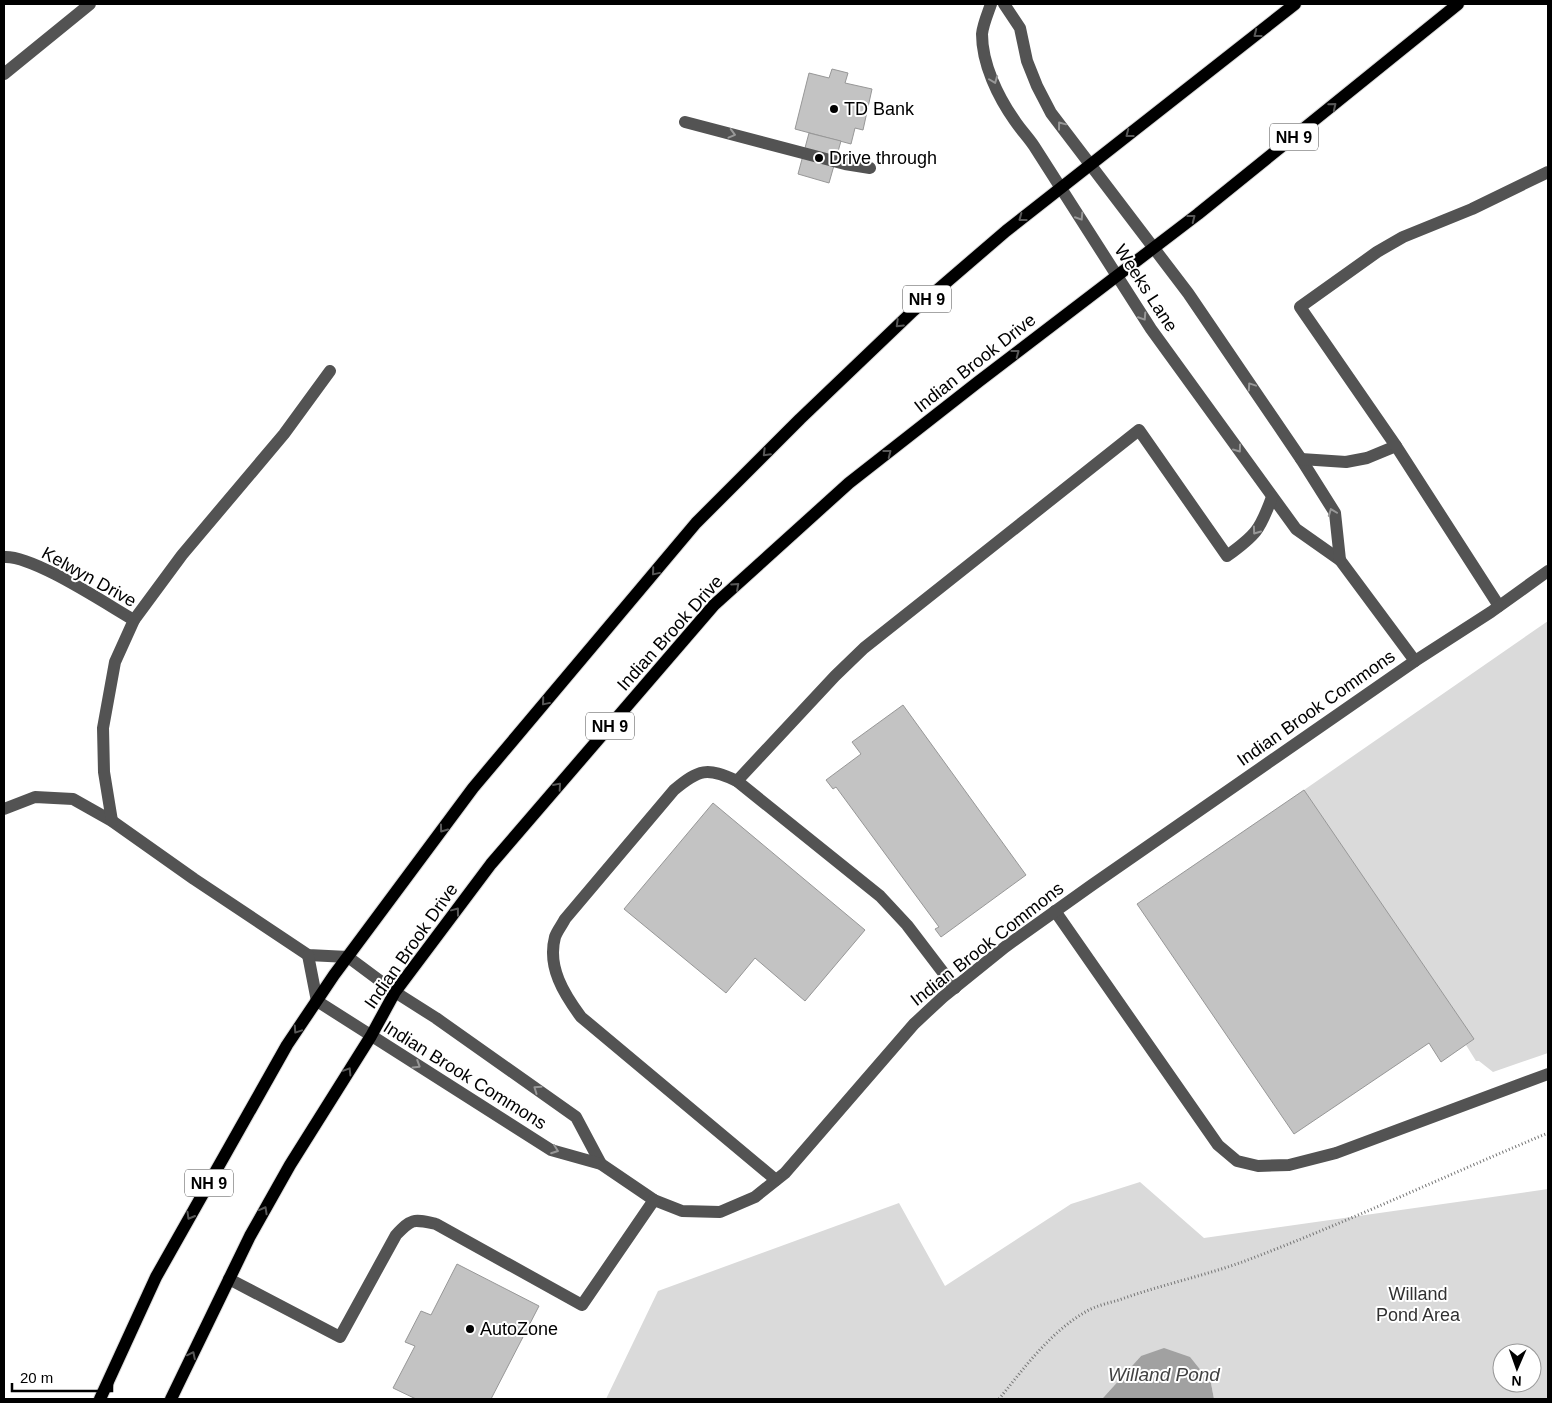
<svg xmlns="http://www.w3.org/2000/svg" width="1552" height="1403" font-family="Arial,sans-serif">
<rect width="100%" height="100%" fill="#fff"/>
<g fill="#dadada" fill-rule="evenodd">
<path d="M1548,621V1053L1493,1072L1479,1061H1476L1466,1045L1474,1039L1304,790Z"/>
<path d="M1140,1182L1204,1238L1548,1189V1399H1214L1211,1383L1141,1356L1102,1399H606L658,1291L899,1203L945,1286L1071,1204ZM1502,1353H1532V1383H1502Z"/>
</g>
<path fill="#a1a1a1" d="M1164,1348L1190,1357L1211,1383L1214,1399H1102L1141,1356Z"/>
<g fill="#c3c3c3" stroke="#979797">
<path d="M832,69L848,73L845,83L872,89L863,130L855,128L851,144L795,129L809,73L829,78Z"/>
<path d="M809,133L841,141L829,183L798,174Z"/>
<path d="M903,705L1026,875L941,937L935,929L939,927L836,787L833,789L826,780L861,754L852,742Z"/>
<path d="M1304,790L1474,1039L1441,1062L1429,1043L1294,1134L1137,904Z"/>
<path d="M713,803L865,930L805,1001L755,958L726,993L624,909Z"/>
<path d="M457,1264L539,1306L491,1399H416L393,1388L415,1346L405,1342L421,1311L431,1315Z"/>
</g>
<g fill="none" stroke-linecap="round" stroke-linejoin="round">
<g stroke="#dbdbdb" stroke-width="14">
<g id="major">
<path d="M100,1399L156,1277L287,1045L334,975L473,788L696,523L800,419L913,311L1006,231L1295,4"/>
<path d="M171,1399L250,1236L290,1165L371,1036L395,992L491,864L714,605L849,483L978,382L1198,214L1458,4"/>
</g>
</g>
<path stroke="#757575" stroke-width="3" stroke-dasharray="1 2.5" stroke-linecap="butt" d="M999,1399C1025,1367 1050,1332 1087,1311C1096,1306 1108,1303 1119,1300C1160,1285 1204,1276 1245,1261C1348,1222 1447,1175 1548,1133"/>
<g stroke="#535353" stroke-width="12">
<path d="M991,4C988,13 983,24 982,34C982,64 998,97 1015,121C1021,130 1028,137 1034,146L1151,329L1296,529L1340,560L1415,661"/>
<path d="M1004,4L1020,28L1027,61L1037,86L1051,113L1188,293L1301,459L1335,513L1340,560"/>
<path d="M4,74L90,4"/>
<path d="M685,122L845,164L870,168"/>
<path d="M1301,459L1346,462L1367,458L1396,446"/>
<path d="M4,557C33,555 106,604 134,620"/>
<path d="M1499,606L1396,446L1300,307L1377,252L1403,237L1472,209L1548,172"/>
<path d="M737,781L835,676L864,648L1139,430L1227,556C1256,535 1260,530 1272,497"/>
<path d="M4,809L35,797L73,799L112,821L194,879L308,955L348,957L395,992L436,1018L576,1117L601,1164"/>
<path d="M112,821L104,772L103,728L115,662L134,620L182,555L284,434L330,371"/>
<path d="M1055,911L1218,1145L1237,1161L1258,1166L1289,1165L1336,1153L1548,1074"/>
<path d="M308,955L317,1001L551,1150L601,1164L654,1200L682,1211L720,1212L755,1197L785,1173L914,1024L943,997L1005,947L1092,885L1415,661L1491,612L1548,571"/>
<path d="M776,1180L581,1017C564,994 547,967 555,937C557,931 562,925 565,919L674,790C699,769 707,767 737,781L880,896L907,925L955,988"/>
<path d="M229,1279L340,1337L396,1235C412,1218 413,1219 436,1224L582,1305L654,1200"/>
</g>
<use href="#major" stroke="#000" stroke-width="12"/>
</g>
<defs><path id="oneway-chevron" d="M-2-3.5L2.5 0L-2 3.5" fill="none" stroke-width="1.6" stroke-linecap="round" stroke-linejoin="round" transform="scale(1.25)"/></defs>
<g stroke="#595959">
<use href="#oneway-chevron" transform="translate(1257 34) rotate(142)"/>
<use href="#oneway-chevron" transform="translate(1333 106) rotate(-39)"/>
<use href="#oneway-chevron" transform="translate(1129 134) rotate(142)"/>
<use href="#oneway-chevron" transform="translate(1022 218) rotate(143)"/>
<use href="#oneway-chevron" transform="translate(1192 218) rotate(-38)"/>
<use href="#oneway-chevron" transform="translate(899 324) rotate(136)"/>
<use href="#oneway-chevron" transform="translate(1016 353) rotate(-37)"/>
<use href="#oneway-chevron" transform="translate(766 453) rotate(135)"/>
<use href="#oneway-chevron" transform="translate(888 453) rotate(-38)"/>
<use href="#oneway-chevron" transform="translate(655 572) rotate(130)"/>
<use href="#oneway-chevron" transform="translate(736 586) rotate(-42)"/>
<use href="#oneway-chevron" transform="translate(545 702) rotate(130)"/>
<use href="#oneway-chevron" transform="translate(558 786) rotate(-49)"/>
<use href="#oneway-chevron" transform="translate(443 829) rotate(126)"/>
<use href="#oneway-chevron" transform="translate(456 911) rotate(-53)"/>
<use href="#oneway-chevron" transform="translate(297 1030) rotate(124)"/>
<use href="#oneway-chevron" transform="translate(348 1071) rotate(-58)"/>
<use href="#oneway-chevron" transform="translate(264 1210) rotate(-61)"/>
<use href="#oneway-chevron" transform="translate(190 1216) rotate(120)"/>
<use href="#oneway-chevron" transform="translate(192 1355) rotate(-64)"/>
</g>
<g stroke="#989898">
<use href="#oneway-chevron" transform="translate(994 80) rotate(69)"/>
<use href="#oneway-chevron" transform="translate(1061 125) rotate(-127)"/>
<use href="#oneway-chevron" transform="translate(732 134) rotate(15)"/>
<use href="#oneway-chevron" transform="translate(1080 217) rotate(57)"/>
<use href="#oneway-chevron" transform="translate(1143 317) rotate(57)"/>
<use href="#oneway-chevron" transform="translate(1251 386) rotate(-124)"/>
<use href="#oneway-chevron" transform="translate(1238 449) rotate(54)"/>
<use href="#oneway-chevron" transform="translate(1332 512) rotate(-111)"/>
<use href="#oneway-chevron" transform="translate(1256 531) rotate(126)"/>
<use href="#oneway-chevron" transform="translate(417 1065) rotate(32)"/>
<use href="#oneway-chevron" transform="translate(537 1089) rotate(-145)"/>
<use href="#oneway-chevron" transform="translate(555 1150) rotate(20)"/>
</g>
<g fill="#000" stroke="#fff" stroke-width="2">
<circle cx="834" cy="109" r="5"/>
<circle cx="819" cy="158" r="5"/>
<circle cx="470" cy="1329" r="5"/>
</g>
<g text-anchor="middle" stroke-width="4" stroke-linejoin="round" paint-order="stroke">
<g fill="#fff" stroke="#4c4c4c" stroke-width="1">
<rect x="1270" y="123.5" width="48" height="27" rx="4"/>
<rect x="903" y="285.5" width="48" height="27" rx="4"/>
<rect x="586" y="712.5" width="48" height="27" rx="4"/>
<rect x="185" y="1169.5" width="48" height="27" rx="4"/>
</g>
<g font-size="16" font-weight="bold" fill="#000">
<text x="1294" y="143">NH 9</text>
<text x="927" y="305">NH 9</text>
<text x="610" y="732">NH 9</text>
<text x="209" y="1189">NH 9</text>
</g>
<g font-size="18" fill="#000" stroke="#fff" text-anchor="start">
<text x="844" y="115">TD Bank</text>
<text x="829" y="164">Drive through</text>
<text x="480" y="1335">AutoZone</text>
</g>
<g font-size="18" fill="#000" stroke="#fff">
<text transform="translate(1146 288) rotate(57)" y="6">Weeks Lane</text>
<text transform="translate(975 363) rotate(-38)" y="6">Indian Brook Drive</text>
<text transform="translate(89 577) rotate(29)" y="6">Kelwyn Drive</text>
<text transform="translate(670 633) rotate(-48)" y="6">Indian Brook Drive</text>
<text transform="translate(1316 708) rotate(-35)" y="6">Indian Brook Commons</text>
<text transform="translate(987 944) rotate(-38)" y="6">Indian Brook Commons</text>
<text transform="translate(411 946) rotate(-55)" y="6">Indian Brook Drive</text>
<text transform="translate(465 1075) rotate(32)" y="6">Indian Brook Commons</text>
</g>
<g font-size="18" fill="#313131" stroke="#fff">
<text x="1418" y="1300">Willand<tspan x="1418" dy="21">Pond Area</tspan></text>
</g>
<g font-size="19" font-style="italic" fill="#424242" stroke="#fff">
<text x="1164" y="1381">Willand Pond</text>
</g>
</g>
<rect width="1552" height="1403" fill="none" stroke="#000000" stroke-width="10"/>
<g transform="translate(1517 1368) rotate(182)"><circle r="24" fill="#ffffff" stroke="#999999"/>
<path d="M0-4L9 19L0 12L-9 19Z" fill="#000000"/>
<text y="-8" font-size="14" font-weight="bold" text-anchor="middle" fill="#000000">N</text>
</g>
<path d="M12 1383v8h100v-8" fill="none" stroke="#000000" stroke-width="2.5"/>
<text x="20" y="1383" font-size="15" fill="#000000" stroke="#ffffff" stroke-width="4" paint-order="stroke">20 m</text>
</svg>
